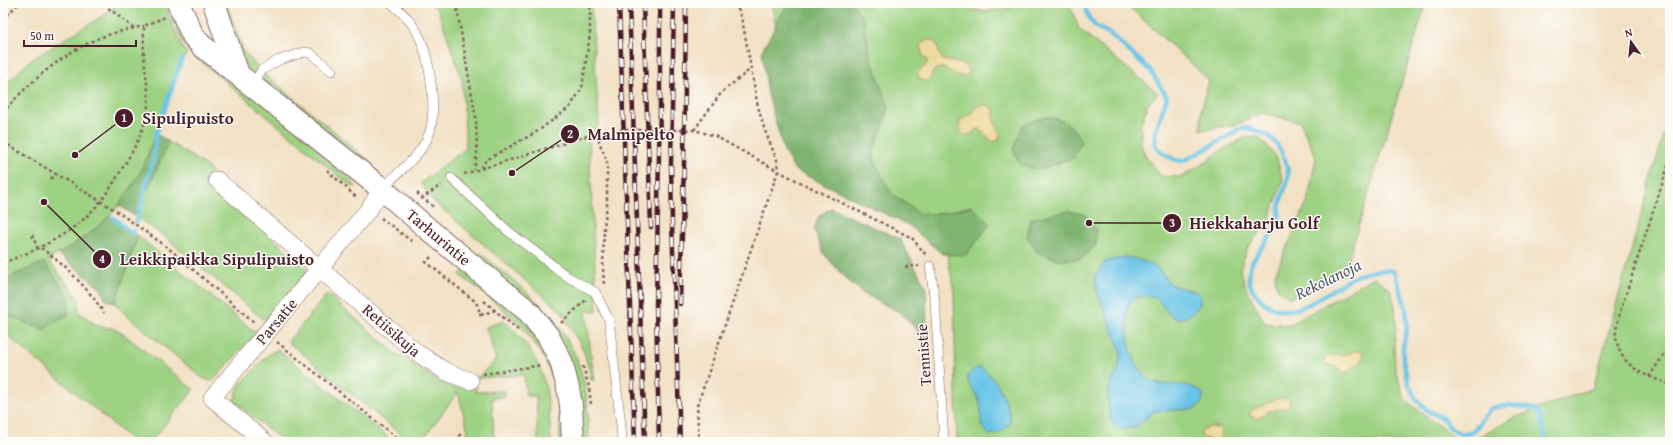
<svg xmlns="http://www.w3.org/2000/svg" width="1673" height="445" font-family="'Gentium Book Plus',serif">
<rect width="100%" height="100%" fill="#fdfcf7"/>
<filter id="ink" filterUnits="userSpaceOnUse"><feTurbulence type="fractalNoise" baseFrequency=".025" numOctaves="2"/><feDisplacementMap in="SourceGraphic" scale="8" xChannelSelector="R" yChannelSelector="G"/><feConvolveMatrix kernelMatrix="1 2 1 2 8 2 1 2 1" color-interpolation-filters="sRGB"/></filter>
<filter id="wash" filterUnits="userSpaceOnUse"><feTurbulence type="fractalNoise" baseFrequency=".012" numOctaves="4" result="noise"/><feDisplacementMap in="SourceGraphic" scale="16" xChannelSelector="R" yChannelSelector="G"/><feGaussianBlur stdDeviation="0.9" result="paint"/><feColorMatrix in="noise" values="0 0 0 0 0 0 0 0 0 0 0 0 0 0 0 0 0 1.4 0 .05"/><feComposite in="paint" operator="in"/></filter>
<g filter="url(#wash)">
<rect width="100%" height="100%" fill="#f2e1c4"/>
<g fill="#9dd282" stroke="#747856">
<path d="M111,3H164L181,45L187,54L181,64L156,134L208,167L225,197L304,266L307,271L306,274L266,319L264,320L164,236L119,205C101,229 74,245 48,260L79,299L78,311L89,320L100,327L113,328L122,333L194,390L150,442H134L3,332V311L9,316L44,263L3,280V87L29,61L114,9Z"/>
<path d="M221,3H226L244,52L262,72L366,158L370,162L369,165L252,72L246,66Z"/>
<path d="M430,3H591L599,123L589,140L597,311H586L594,380H591C589,371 587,361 584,352C578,338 568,327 563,313L431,199L421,183L466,148L462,79L438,10Z"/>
<path d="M771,3H960C974,15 994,10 1010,8L1014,3H1069L1079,29L1158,93L1147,106L1141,125V146L1147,158L1161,176L1181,177L1205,163L1220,151L1235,143L1244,138L1259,137L1276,156L1283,180L1269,221L1248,247L1240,269L1246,288L1265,323L1289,325L1374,277L1391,290L1395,306L1396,329L1394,345L1395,369L1405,400L1460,442H957L954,292L947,252L915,225L805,169Z"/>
<path d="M1125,3H1426L1344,274L1289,298L1277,288L1275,274L1308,200L1316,158L1300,122L1262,113L1235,125L1201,130V112L1209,80Z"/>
<path d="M173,19L339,168L356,186V187L351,186L192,54L182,41Z"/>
<path d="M1670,111V442H1467L1489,432L1511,419L1593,388Z"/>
<path d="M138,236L256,333L214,380L209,381L201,377L125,314L115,303Z"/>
<path d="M480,253C530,294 575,325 586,393C588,409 588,426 589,442H582L580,398L477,257Z"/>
<path d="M464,270L518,314L552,360L566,442H560C559,427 560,411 557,396C545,337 505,310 460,275Z"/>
<path d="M327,294L395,353L440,382L452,387L477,386L475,392L505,391V397L492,398L494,442H460L468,431L458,392L421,442H410L288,342Z"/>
<path d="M504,321C547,361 548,387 551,442H538L536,396H526L524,375L477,378L496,360L486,327Z"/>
<path d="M277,349L394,442H284L234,401L239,386L267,356Z"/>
</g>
<g fill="#7eb470" stroke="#646a4e">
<path d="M788,3H852L864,20L869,52L889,108L874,150V161L892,194L921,214L944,213L971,206L990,224L966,255L942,254L910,226L795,170L784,151L768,95L762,51Z"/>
<path d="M1047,117C1066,120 1072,125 1081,141L1073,158L1038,170L1019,164L1013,150L1022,126L1035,120Z"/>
<path d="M156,134L169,142L135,216L119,205L139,175Z"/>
<path d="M831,208L900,239L926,287L927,341L901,313L864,294L845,278L824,254L814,229L819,216Z"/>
<path d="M1068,211L1085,214L1096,230V245L1081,259L1060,260L1037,252L1027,236L1031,219Z"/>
<path d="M109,216L138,236L115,303L106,300L100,288L58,254C77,243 94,231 109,216Z"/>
<path d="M44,262L69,296L68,315L43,330L9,316L3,311V280Z"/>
</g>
<g fill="#eeda9e" stroke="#9c7c64">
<path d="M930,40C941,43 937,53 943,60L966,65L969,73C958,84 949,63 936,69C931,72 931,79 927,82L920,79L917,73L927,64V60L923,55L920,46L924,41Z"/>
<path d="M982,105H987L994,109V122L1000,134L999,140L993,142L980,129C974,129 973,134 968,135C960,137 959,126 960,120L971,114L976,107Z"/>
<path d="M1359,350L1364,355L1363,360L1348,372H1343L1334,366L1324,364V360L1329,355H1343Z"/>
<path d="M1285,398L1289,400L1290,404L1285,408L1269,411L1258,419L1250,416V411C1254,408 1258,408 1262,406C1270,402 1275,398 1285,398Z"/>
<path d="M1210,427L1219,428L1221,430L1222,435L1218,440L1213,441L1202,437L1201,433L1202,430Z"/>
</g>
<g fill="#69c4e7" stroke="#5a7289">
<path d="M1125,257C1135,259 1149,261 1157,268C1164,273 1166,283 1174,286C1185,290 1189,287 1200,295V305C1188,318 1177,326 1164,308C1162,305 1160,301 1157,299C1146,294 1129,295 1128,309C1125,330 1128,350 1139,368C1142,372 1146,379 1151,381C1169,389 1186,378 1203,394V399L1200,405L1194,409L1154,411L1136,427L1127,429H1120L1114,425L1110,417L1108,402L1109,387L1118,370L1121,352L1097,291L1095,276L1105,262Z"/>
<path d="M980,367C998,378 1007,401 1011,420C1006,430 1000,434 989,435C976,423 984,414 979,400C976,392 967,385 968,377C969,371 976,369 980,367Z"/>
</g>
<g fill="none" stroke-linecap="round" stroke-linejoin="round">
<g stroke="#69c4e7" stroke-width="4.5">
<path d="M1083,3L1089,18L1096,27L1109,33L1150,70L1167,97L1155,133V146C1161,152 1172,160 1181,161C1188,161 1234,132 1243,127C1252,129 1264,132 1271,138C1280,146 1287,162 1288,173C1289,183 1282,193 1280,203C1279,210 1280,220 1276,227C1266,246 1238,267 1253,290C1282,333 1319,297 1350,279C1362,273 1381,268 1394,271L1406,308L1407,328L1403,346V360L1409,385L1415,398L1427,410L1444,419L1450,428L1461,434L1472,433L1491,408L1510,405L1535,409L1540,415L1546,442"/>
<path d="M113,218L132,233L133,231"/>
<path d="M136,222L153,160L156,134L182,59"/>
</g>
</g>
</g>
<g filter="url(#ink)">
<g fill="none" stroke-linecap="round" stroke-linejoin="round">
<g stroke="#856361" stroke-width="10">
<g id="service">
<path d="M252,85L262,70L279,60L305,52L310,53L332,71"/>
<path d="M451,178L508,231L568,277L595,292L609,320L621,426L622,442"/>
<path d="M382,189C397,173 417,159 427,139C439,116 430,55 417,32C411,21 401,11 391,3"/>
<path d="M930,266L935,302L944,442"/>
</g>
</g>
<g stroke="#856361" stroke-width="18">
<g id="minor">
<path d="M217,180L416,352L445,371L470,381"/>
<path d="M265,442L212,398L369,209L382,189"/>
</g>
</g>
<g stroke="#856361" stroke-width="24">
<g id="tertiary">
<path d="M178,3L193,36L201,45L382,189L434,234L529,312L548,336L561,361L568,388L571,405L573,442"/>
<path d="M214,3L238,74"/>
</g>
</g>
<g stroke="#856361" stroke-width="2.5" stroke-dasharray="3 3" stroke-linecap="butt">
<path d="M105,3L107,7L134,28"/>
<path d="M456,3L476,119L477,154L474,170"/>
<path d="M3,19L19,3"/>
<path d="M3,113C26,84 67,50 102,37C116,32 130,29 144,26"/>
<path d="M694,130L722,92L752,68"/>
<path d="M597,133L600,144L607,161V205L604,226L603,268L604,285"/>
<path d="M3,142L115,210L167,247L255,323"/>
<path d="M1670,160L1620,312C1619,320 1615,329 1616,336C1619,367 1645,376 1670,384"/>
<path d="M481,168L486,160L538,131L570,107L582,88L590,34V3"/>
<path d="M327,170L357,198"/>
<path d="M464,174L597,133L621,130H694L715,136L778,171L912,238L926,255"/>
<path d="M51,179L54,174"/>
<path d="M417,193L435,208"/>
<path d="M421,199L441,185"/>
<path d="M381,218L414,243"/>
<path d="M32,235L38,249"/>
<path d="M41,248C65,265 88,288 104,313"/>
<path d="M431,257L426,262L476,302L481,315H479"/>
<path d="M3,263C39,249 75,233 100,202C110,190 117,177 125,164C136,146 146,126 148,105C149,91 146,78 145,65C143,52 144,39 144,26L165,17"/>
<path d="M905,267L919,266"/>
<path d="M484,301L518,330"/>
<path d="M481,315L495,310"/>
<path d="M561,323L587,299"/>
<path d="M277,342L402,442"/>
<path d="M583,366L589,387L591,404"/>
<path d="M483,374L542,365"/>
<path d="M1649,377L1670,345"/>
<path d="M457,442L461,433"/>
<path d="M699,442L697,406L778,171L777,160L765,131L758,107L743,24L736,3"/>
</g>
<use href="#service" stroke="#fff" stroke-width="9"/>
<use href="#minor" stroke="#fff" stroke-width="17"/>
<use href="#tertiary" stroke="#fff" stroke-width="22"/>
<g stroke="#4a1f2b" stroke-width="4.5">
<g id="rail">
<path d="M619,3L635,442"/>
<path d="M629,3L645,442"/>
<path d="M643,3L651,227"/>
<path d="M674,3L671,163L672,224L680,442"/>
<path d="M680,304L684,163L686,3"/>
<path d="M659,442L656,304L660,104V3"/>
</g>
</g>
<use href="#rail" stroke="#fdfcf7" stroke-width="3" stroke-dasharray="9" stroke-linecap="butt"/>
</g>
</g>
<g text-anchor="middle" stroke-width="3" stroke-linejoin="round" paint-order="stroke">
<g font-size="16" fill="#4a1f2b" stroke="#fdfcf7">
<text transform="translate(439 237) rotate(40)" y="6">Tarhurintie</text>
<text transform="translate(276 321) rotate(-50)" y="6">Parsatie</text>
<text transform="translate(392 330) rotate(41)" y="6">Retiisikuja</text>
<text transform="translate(923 355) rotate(-94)" y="6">Tennistie</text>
</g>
<g font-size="17" font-style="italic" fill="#55596d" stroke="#fdfcf7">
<text transform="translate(1328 279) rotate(-26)" y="6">Rekolanoja</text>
</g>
</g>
<path fill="none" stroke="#4a1f2b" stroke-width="1.5" d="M75 155L124 118M512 173L570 134M1089 223L1172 223M44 202L102 259"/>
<g fill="#4a1f2b" stroke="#fdfcf7" stroke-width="1.5">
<circle cx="75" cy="155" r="4"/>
<circle cx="512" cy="173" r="4"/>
<circle cx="1089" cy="223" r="4"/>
<circle cx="44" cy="202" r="4"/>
<circle cx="124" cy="118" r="10"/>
<circle cx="570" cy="134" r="10"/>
<circle cx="1172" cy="223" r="10"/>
<circle cx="102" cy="259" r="10"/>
</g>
<g font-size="12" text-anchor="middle" font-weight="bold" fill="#fff">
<text x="124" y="122">1</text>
<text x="570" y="138">2</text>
<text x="1172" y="227">3</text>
<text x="102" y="263">4</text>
</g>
<g font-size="17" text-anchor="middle" font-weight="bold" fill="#4a1f2b" stroke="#fdfcf7" stroke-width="3" stroke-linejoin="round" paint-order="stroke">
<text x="188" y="124">Sipulipuisto</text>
<text x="631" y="140">Malmipelto</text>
<text x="1254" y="229">Hiekkaharju Golf</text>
<text x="217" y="265">Leikkipaikka Sipulipuisto</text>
</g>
<rect width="1673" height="445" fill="none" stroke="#fdfcf7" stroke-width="16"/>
<g transform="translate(1631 42) rotate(345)" stroke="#fdfcf7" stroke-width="3" paint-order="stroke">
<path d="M0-3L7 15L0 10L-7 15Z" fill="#4a1f2b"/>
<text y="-6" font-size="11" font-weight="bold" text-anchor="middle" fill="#4a1f2b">N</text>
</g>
<path d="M24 40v6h112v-6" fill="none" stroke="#4a1f2b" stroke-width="2"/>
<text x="30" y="40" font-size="12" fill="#4a1f2b" stroke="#fdfcf7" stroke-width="3" paint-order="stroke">50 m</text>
</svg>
